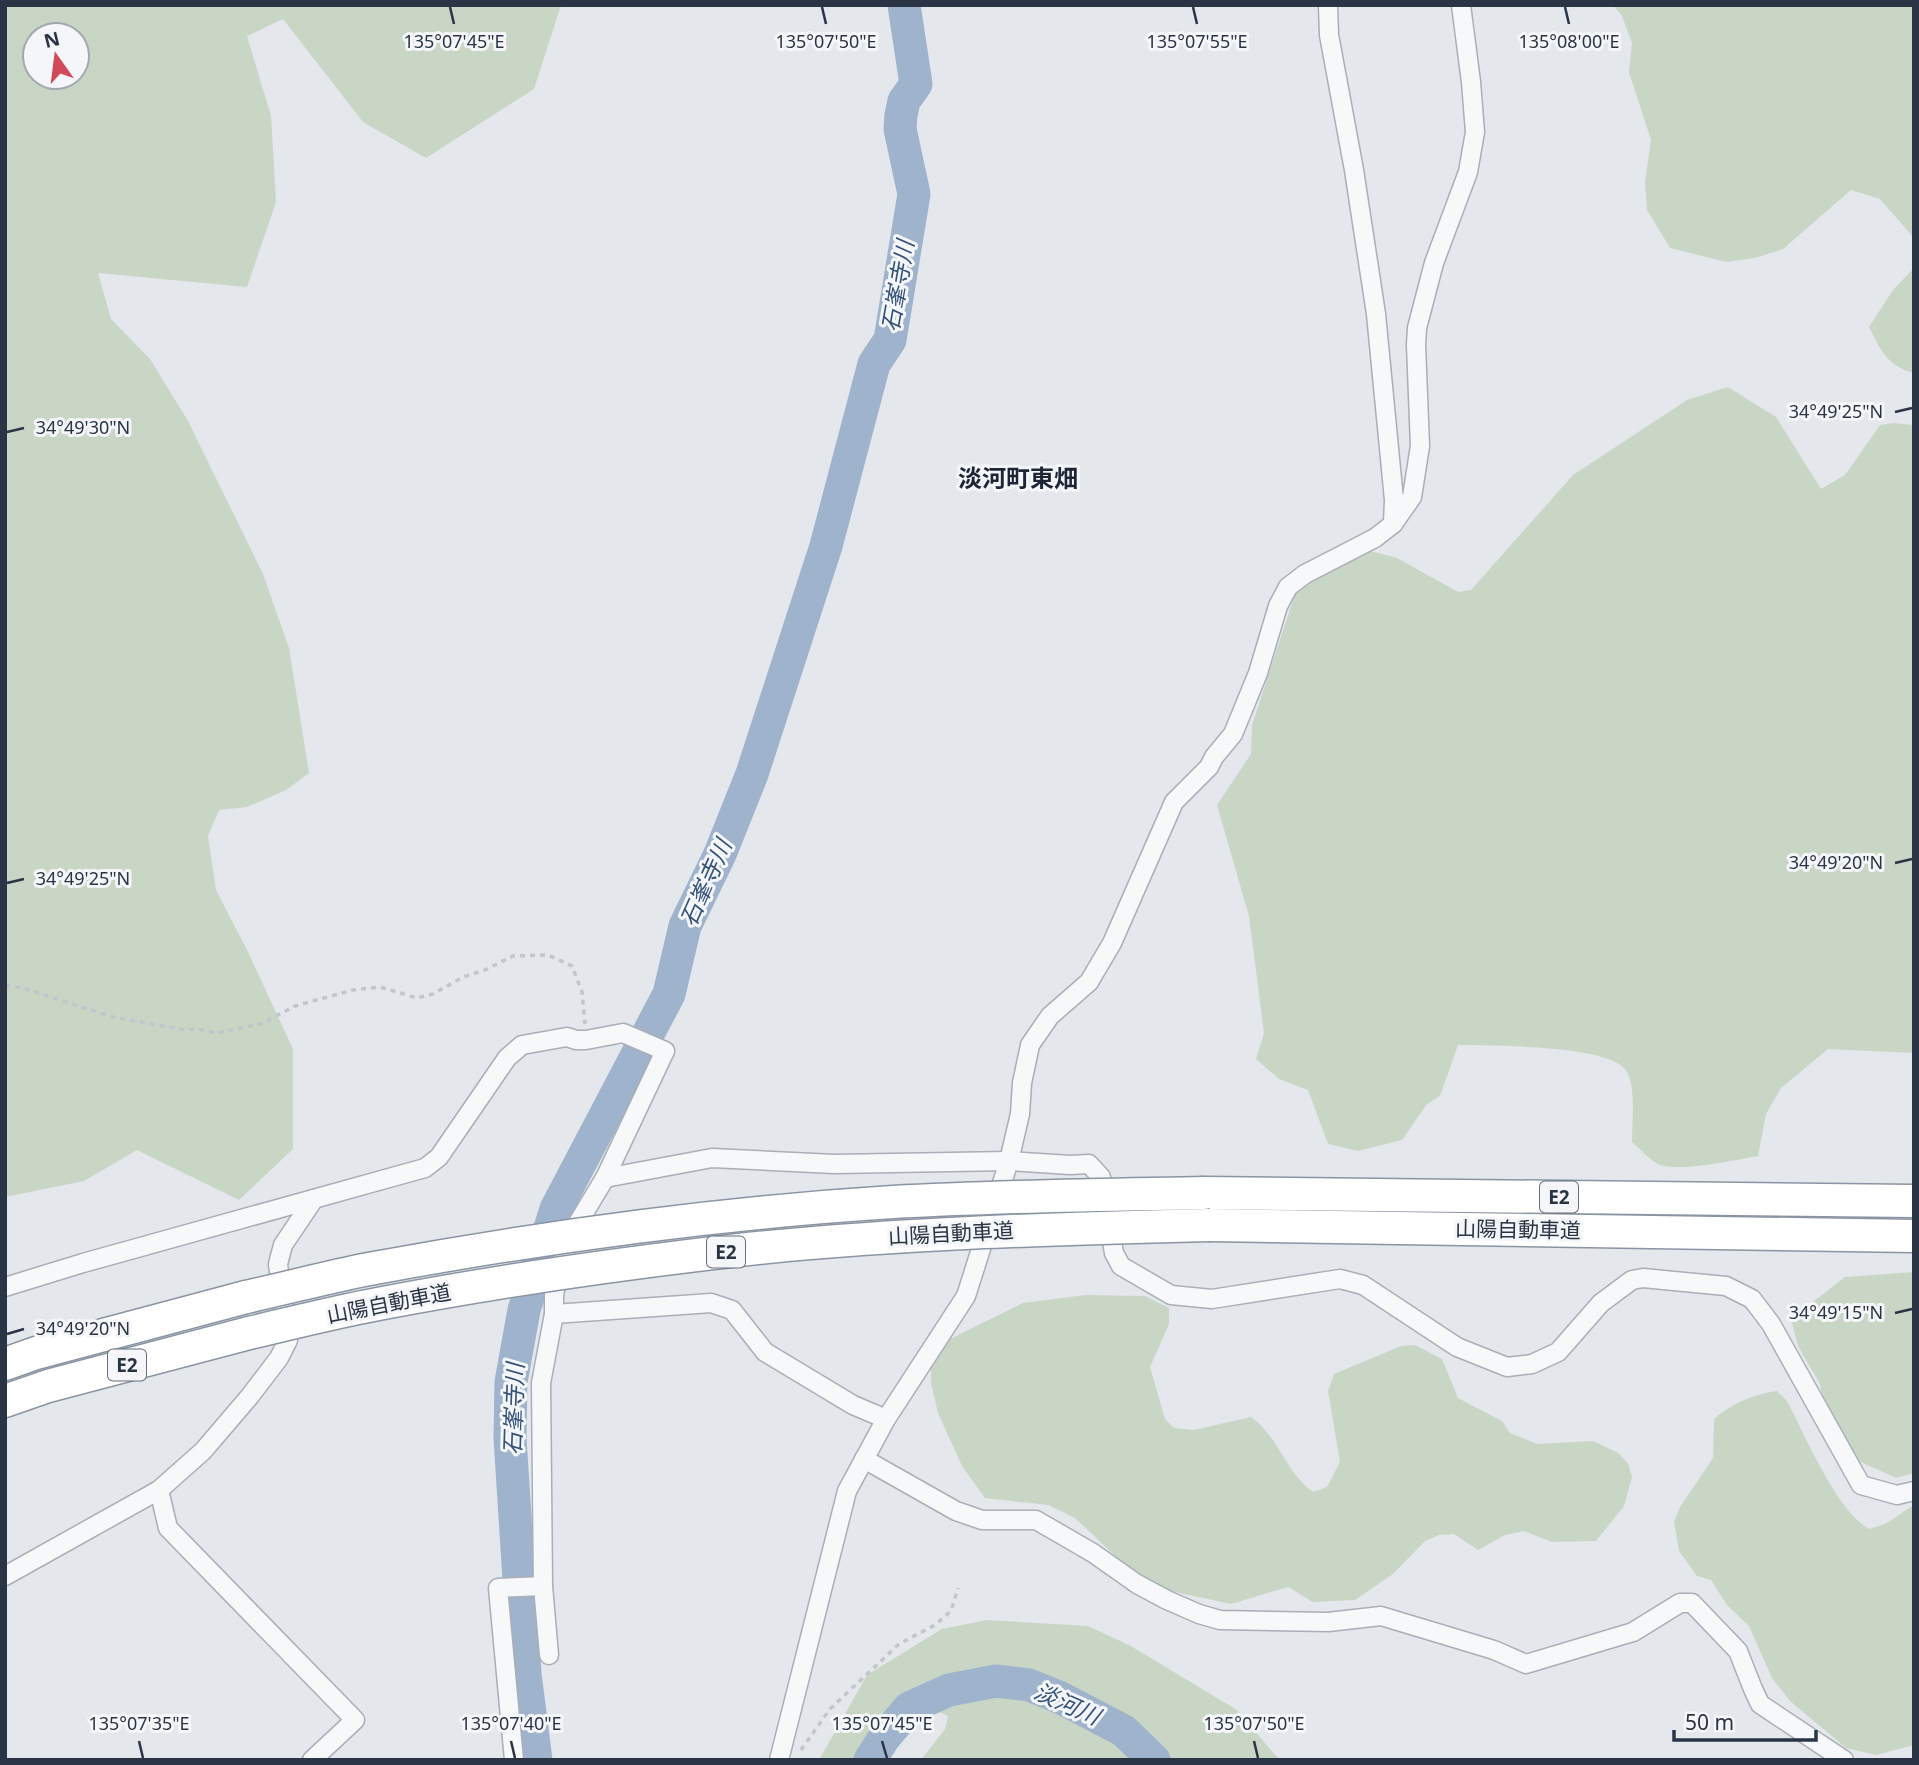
<svg xmlns="http://www.w3.org/2000/svg" width="1919" height="1765" font-family="'Noto Sans','Noto Sans JP',sans-serif">
<rect width="100%" height="100%" fill="#e4e7ec"/>
<g fill="#c9d6c5" fill-rule="evenodd">
<path d="M5,5H561L534,89L426,158L363,122L283,19L247,36L271,116L276,202L247,287L98,273L111,319L150,359L188,421L263,574L289,648L309,773L286,790L247,807L219,810L208,836L216,890L248,952L293,1049V1149L239,1200L137,1150L84,1181L5,1197ZM77,35V77H35V35Z"/>
<path d="M1613,5H1914V238L1880,199L1851,190L1783,249L1755,258L1726,262L1670,248L1647,210L1645,182L1651,140L1629,72L1632,43L1622,16Z"/>
<path d="M1914,265V373C1887,366 1880,349 1869,327L1893,290L1913,269Z"/>
<path d="M1728,387L1776,417L1821,489L1845,475L1880,425L1893,423L1914,425V1053L1828,1049L1781,1088L1766,1114L1758,1156C1735,1160 1677,1173 1658,1164C1649,1159 1640,1149 1632,1142C1632,1123 1636,1088 1627,1072C1613,1044 1490,1046 1458,1045L1440,1096L1427,1104L1402,1140L1358,1151L1328,1144L1308,1090L1279,1079L1256,1059L1264,1033L1249,916L1217,805L1251,754L1252,725L1295,594L1340,561L1370,551L1397,558L1458,592L1471,590L1573,475L1687,400Z"/>
<path d="M1914,1272V1473L1896,1478L1839,1452L1830,1441L1820,1384L1798,1346L1791,1319L1845,1277Z"/>
<path d="M1085,1295L1145,1296L1169,1308V1324L1150,1367L1165,1419L1174,1428L1194,1430L1251,1417C1278,1436 1286,1473 1313,1492L1327,1487L1340,1462L1328,1391L1334,1374L1401,1346L1415,1345L1442,1359L1458,1398L1502,1421L1510,1433L1537,1444L1593,1441L1618,1453L1628,1463L1632,1477L1624,1506L1596,1541L1552,1542L1524,1531L1505,1535L1478,1550L1454,1534L1439,1535L1425,1541L1393,1574L1355,1600L1313,1602L1288,1587L1231,1604L1147,1586L1075,1518L1048,1505L985,1498L962,1466L938,1413L931,1383V1368L946,1341L1023,1303Z"/>
<path d="M1777,1391L1787,1401C1805,1435 1836,1510 1869,1529L1885,1524L1914,1505V1745L1876,1755L1846,1748L1790,1701L1772,1678L1749,1626L1727,1605L1711,1580L1697,1576L1679,1551L1674,1522L1680,1507L1713,1458L1714,1419C1731,1404 1754,1394 1777,1391Z"/>
<path d="M987,1620L1088,1626L1129,1645L1237,1710L1274,1754L1281,1760H921L945,1729L948,1716L935,1710L920,1713L887,1744L878,1760H819L867,1675L942,1629Z"/>
</g>
<g fill="none" stroke-linecap="round" stroke-linejoin="round">
<g stroke="#9fb4cc" stroke-width="33">
<path d="M536,1760L525,1674L510,1438L511,1382L524,1310L556,1209L669,994L685,926L720,854L752,774L826,546L874,364L890,340L914,194L900,129L901,115L904,101L916,84L904,5"/>
<path d="M870,1760L884,1738L909,1708L949,1690L996,1681L1029,1685L1061,1698L1124,1731L1154,1760"/>
</g>
<g stroke="#a9aeb7" stroke-width="21">
<g id="street">
<path d="M1328,5L1329,35L1354,170L1376,314L1394,500L1393,524"/>
<path d="M605,1178L712,1158L834,1164L1009,1161L1070,1165L1089,1164L1101,1177L1114,1253L1121,1266L1171,1295L1212,1299L1340,1279L1363,1285L1457,1347L1507,1367L1532,1364L1558,1352L1601,1303L1632,1280L1643,1278L1726,1286L1752,1299L1771,1324L1861,1485L1897,1495L1914,1491"/>
<path d="M5,1287L83,1263L425,1168L439,1157L507,1058L522,1045L567,1037L576,1040H586L623,1033L665,1051L605,1178L567,1241L554,1294V1314L541,1383L543,1586L549,1655"/>
<path d="M554,1314L711,1303L732,1310L765,1352L853,1405L886,1419"/>
<path d="M864,1459L956,1511L982,1520H1036L1093,1553L1137,1584L1167,1600L1199,1614L1220,1620L1328,1622L1381,1616L1494,1650L1526,1664L1633,1632L1680,1603H1692L1738,1651L1753,1689L1760,1704L1844,1760"/>
<path d="M159,1490L168,1528L355,1720L312,1760"/>
<path d="M5,1576L159,1490L203,1451L250,1396L279,1358L288,1340L278,1264L283,1245L314,1199"/>
<path d="M514,1760L498,1588L543,1586"/>
<path d="M779,1760L847,1491L886,1419L966,1296L1009,1161L1020,1114L1022,1083L1030,1045L1050,1016L1089,982L1112,943L1174,802L1209,767L1214,757L1233,734L1258,673L1278,606L1288,587L1305,574L1375,538L1393,524L1412,497L1420,446L1416,345L1417,328L1434,263L1468,172L1475,132L1471,82L1461,5"/>
</g>
</g>
<g stroke="#8b94a3" stroke-width="35">
<g id="highway">
<path d="M1204,1193L1914,1201"/>
<path d="M1210,1225L1914,1236"/>
<path d="M5,1364L36,1353L246,1297"/>
<path d="M5,1401L48,1386L249,1333"/>
</g>
</g>
<g stroke="#c2c5cb" stroke-width="3.5" stroke-dasharray="5 5" stroke-linecap="butt">
<path d="M5,985L26,989L113,1017L186,1030L197,1029L218,1033L263,1023L295,1006L353,990L380,987L417,998L433,994L463,977L485,970L513,956L548,955L572,966L582,992L585,1024"/>
<path d="M801,1750L830,1709L899,1644L935,1625L951,1611L958,1588"/>
</g>
<use href="#street" stroke="#f7f8fa" stroke-width="18"/>
<use href="#highway" stroke="#fff" stroke-width="32"/>
<g stroke="#8b94a3" stroke-width="35" stroke-linecap="butt">
<g id="highway-bridge">
<path d="M246,1297C287,1288 328,1277 369,1269C542,1237 717,1213 893,1202C996,1196 1100,1195 1204,1193"/>
<path d="M249,1333C292,1323 335,1312 378,1304C497,1281 618,1264 739,1250C896,1233 1053,1229 1210,1225"/>
</g>
</g>
<use href="#highway-bridge" stroke="#fff" stroke-width="32"/>
</g>
<path fill="none" stroke="#2b3445" stroke-width="2.5" d="M450,7L454,24M822,7L826,24M1193,7L1197,24M1565,7L1569,24M1895,412L1912,408M7,432L24,428M1895,863L1912,859M7,883L24,879M1895,1313L1912,1309M7,1334L24,1329M139,1741L143,1758M511,1741L515,1758M882,1741L887,1758M1254,1741L1258,1758"/>
<g text-anchor="middle" stroke-width="6" stroke-linejoin="round" paint-order="stroke">
<g fill="#f4f6f9" stroke="#676e7b" stroke-width="2">
<rect x="1540" y="1181.5" width="38" height="31" rx="5"/>
<rect x="707" y="1236.5" width="38" height="31" rx="5"/>
<rect x="108" y="1349.5" width="38" height="31" rx="5"/>
</g>
<g font-size="19" font-weight="bold" fill="#2b3445">
<text x="1559" y="1204">E2</text>
<text x="726" y="1259">E2</text>
<text x="127" y="1372">E2</text>
</g>
<g font-size="21" fill="#2b3445" stroke="#f4f6f9">
<text transform="translate(1518 1230) rotate(1)" y="7">山陽自動車道</text>
<text transform="translate(951 1234) rotate(-3)" y="7">山陽自動車道</text>
<text transform="translate(389 1304) rotate(-11)" y="7">山陽自動車道</text>
</g>
<g font-size="23" font-style="italic" fill="#34527a" stroke="#f4f6f9">
<text transform="translate(898 286) rotate(-80)" y="8">石峯寺川</text>
<text transform="translate(706 883) rotate(-66)" y="8">石峯寺川</text>
<text transform="translate(514 1409) rotate(-88)" y="8">石峯寺川</text>
<text transform="translate(1067 1704) rotate(24)" y="8">淡河川</text>
</g>
<g font-size="24" font-weight="bold" fill="#1d2536" stroke="#f4f6f9">
<text x="1018" y="487">淡河町東畑</text>
</g>
</g>
<g font-size="18" text-anchor="middle" fill="#2b3445" stroke="#f4f6f9" stroke-width="6" stroke-linejoin="round" paint-order="stroke">
<text x="454" y="48">135°07'45"E</text>
<text x="826" y="48">135°07'50"E</text>
<text x="1197" y="48">135°07'55"E</text>
<text x="1569" y="48">135°08'00"E</text>
<text x="1836" y="418">34°49'25"N</text>
<text x="83" y="434">34°49'30"N</text>
<text x="1836" y="869">34°49'20"N</text>
<text x="83" y="885">34°49'25"N</text>
<text x="1836" y="1319">34°49'15"N</text>
<text x="83" y="1335">34°49'20"N</text>
<text x="139" y="1730">135°07'35"E</text>
<text x="511" y="1730">135°07'40"E</text>
<text x="882" y="1730">135°07'45"E</text>
<text x="1254" y="1730">135°07'50"E</text>
</g>
<rect width="1919" height="1765" fill="none" stroke="#2b3445" stroke-width="14"/>
<g transform="translate(56 56) rotate(346)"><circle r="33" fill="#f4f6f9" stroke="#a4a8b1" stroke-width="2"/>
<path d="M0-5L12 26L0 18L-12 26Z" fill="#d1495b"/>
<text y="-10" font-size="19" font-weight="bold" text-anchor="middle" fill="#2b3445">N</text>
</g>
<path d="M1674 1730v10h142v-10" fill="none" stroke="#2b3445" stroke-width="3.5"/>
<text x="1685" y="1730" font-size="21" fill="#2b3445" stroke="#f4f6f9" stroke-width="5" paint-order="stroke">50 m</text>
</svg>
